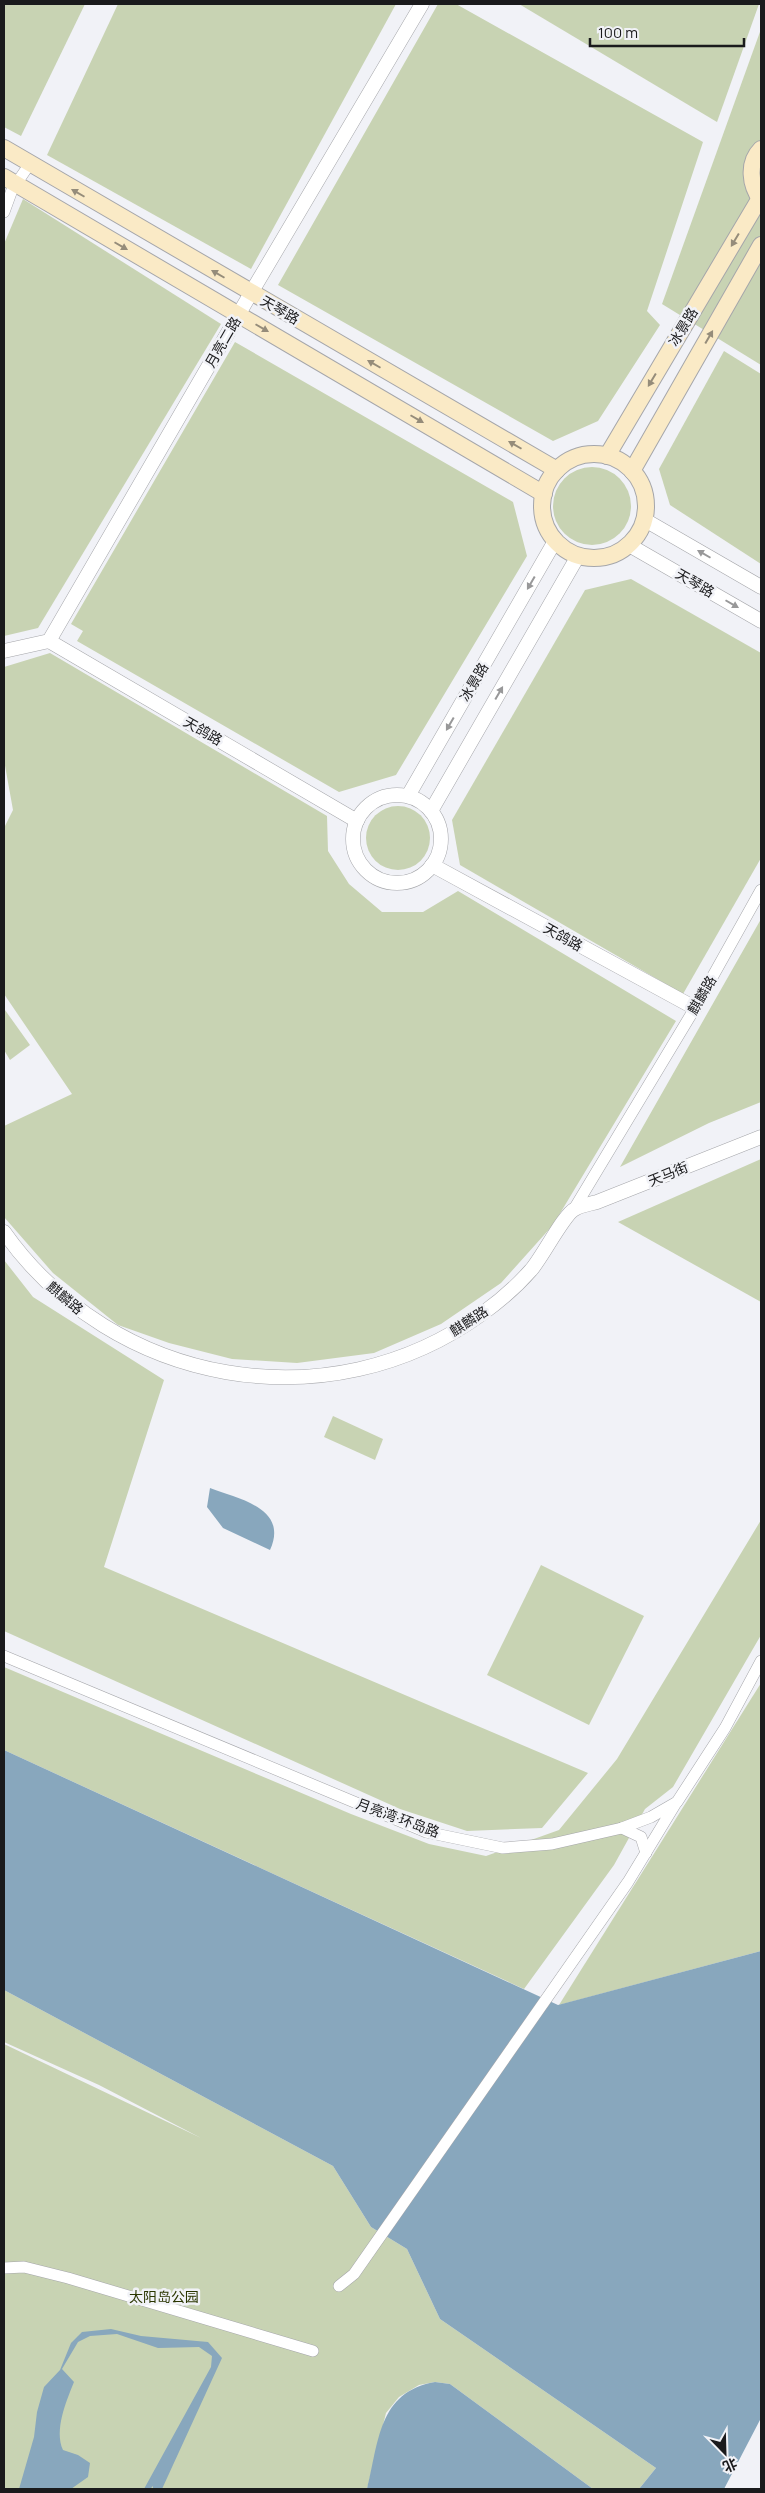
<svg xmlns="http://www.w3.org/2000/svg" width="765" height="2493" font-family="Manrope,'Noto Sans SC',sans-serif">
<rect width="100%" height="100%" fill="#f1f2f7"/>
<g fill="#c8d3b3">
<path d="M4,4H85L21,136L4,127Z"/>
<path d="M118,4H396L251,269L47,155Z"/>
<path d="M438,4H456L703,142L647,311L660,325L598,421L553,441L278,285Z"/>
<path d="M519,4H759L717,122Z"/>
<path d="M761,29V365L662,304Z"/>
<path d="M23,199L221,324L38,628L4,636V244Z"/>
<path d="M235,342L513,502L527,556L396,775L339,792L77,641L83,631L71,624Z"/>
<path d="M724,351L761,374V564L670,505L659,469Z"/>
<circle cx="592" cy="506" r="39"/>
<path d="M631,579L761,653V858L683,994L460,865L452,820L585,590Z"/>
<path d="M50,653L327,816L328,851L349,884L382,912H423L458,891L676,1021L553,1225L501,1283L441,1324L374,1353L297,1363L232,1359L169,1343L118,1325L53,1273L4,1217V1126L72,1094L4,994V828L13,810L4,760V667Z"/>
<circle cx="398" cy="838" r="32"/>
<path d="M761,919V1102L709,1123L620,1167Z"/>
<path d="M5,1010L30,1045L10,1060L4,1050Z"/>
<path d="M761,1159V1302L618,1222Z"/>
<path d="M4,1260L33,1297L164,1380L104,1567L588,1773L542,1828L467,1831L400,1809L4,1631Z"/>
<path d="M333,1416L383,1439L375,1460L324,1437Z"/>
<path d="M761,1520V1635L673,1787L645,1809L614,1865L524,1989L4,1750V1667L351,1814L429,1844L486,1856L559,1830L617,1759Z"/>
<path d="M541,1565L644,1616L589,1725L487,1675Z"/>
<path d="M761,1683V1951L559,2005Z"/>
<path d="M4,1990L333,2166L371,2227L407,2249L440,2319L656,2468L639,2489H593L450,2384L435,2382L419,2385L399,2397L386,2413L367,2489H4V2044L201,2138L99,2085L4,2042Z"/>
</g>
<g fill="#88a7bd">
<path d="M210,1488C239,1499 289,1508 270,1550L223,1528L207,1507Z"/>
<path d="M4,1750L558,2005L761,1951V2418L724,2489H639L656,2468L440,2319L407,2249L371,2227L333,2166L4,1990Z"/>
<path d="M111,2329L141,2336L208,2342L222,2358L162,2489H153V2486L150,2489H144L211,2367L212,2356L199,2347L158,2348L117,2334L90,2336L78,2342L62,2369L74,2382C66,2402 54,2430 63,2450L78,2455L90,2463L88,2477L71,2489H19L34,2437L37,2412L44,2387L60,2370L71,2343L82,2332Z"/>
<path d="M435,2382L450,2384L593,2489H367C379,2442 378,2392 435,2382Z"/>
</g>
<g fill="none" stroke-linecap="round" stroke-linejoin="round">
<g stroke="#a5a6aa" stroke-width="12">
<g id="minor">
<path d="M4,212L12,190L29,165"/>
<path d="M574,1209L695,1008L761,890"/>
<path d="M4,1656L426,1832L503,1848L552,1844L622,1828L651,1817L677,1802L725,1728L761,1661"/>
<path d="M622,1828L641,1837L646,1853"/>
<path d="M4,2268L24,2267L68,2278L313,2351"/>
<path d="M339,2286L354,2274L628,1882L676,1803"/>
</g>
</g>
<g stroke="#a5a6aa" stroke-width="15">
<g id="tertiary">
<path d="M645,520L761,587"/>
<path d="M629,545L761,621"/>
<path d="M49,641L357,821"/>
<path d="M4,651L49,641L251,293L422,4"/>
<circle cx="397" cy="839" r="44"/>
<path d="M408,796L555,541"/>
<path d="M431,811L578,556"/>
<path d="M432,865L695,1008"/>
<path d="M4,1232C113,1386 329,1425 483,1313C501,1300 517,1286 531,1270C542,1258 564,1214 575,1209C581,1205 590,1204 597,1202L761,1137"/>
</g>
</g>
<g stroke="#a5a6aa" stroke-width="18">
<g id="secondary">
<path d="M4,148L557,470"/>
<path d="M761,149C747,163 750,185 761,200"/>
<path d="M4,177L544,494"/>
<circle cx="594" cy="506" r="52"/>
<path d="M607,456L760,198"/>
<path d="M632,471L761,245"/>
</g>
</g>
<use href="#minor" stroke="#fff" stroke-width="11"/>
<use href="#tertiary" stroke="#fff" stroke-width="14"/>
<use href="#secondary" stroke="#faeac6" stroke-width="16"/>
</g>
<defs><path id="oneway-solid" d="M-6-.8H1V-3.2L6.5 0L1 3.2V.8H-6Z" transform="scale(1.25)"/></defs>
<g fill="#958c7a">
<use href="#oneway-solid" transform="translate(78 193) rotate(-150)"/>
<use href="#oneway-solid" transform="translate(735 240) rotate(121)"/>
<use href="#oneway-solid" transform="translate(121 246) rotate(30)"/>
<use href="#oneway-solid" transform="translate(218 274) rotate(-150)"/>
<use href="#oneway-solid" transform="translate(262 328) rotate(30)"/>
<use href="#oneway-solid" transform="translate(709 337) rotate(-60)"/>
<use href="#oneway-solid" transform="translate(374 364) rotate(-150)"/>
<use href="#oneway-solid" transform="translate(652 380) rotate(121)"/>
<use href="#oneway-solid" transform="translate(417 419) rotate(30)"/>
<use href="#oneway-solid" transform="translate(515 445) rotate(-150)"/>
</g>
<g fill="#989899">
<use href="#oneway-solid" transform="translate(704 554) rotate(-150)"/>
<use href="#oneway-solid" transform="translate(531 583) rotate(120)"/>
<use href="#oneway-solid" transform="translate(732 604) rotate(30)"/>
<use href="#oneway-solid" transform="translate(499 693) rotate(-60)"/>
<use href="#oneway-solid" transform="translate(450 724) rotate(120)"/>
</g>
<g text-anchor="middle" stroke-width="5" stroke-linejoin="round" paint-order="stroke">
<g font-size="14" fill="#1a1a1c" stroke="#f1f2f7">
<text transform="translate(280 310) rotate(30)" y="5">天琴路</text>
<text transform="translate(683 327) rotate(-59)" y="5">冰景路</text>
<text transform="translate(223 342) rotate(-60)" y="5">月亮二路</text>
<text transform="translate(695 583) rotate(30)" y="5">天琴路</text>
<text transform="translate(474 682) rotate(-60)" y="5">冰景路</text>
<text transform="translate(203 731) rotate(30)" y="5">天鸽路</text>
<text transform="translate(563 937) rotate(29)" y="5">天鸽路</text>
<text transform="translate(702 995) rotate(-60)" y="5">麒麟路</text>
<text transform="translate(668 1174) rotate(-22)" y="5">天马街</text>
<text transform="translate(65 1298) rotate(40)" y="5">麒麟路</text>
<text transform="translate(469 1321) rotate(-33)" y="5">麒麟路</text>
<text transform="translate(398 1818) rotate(20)" y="5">月亮湾·环岛路</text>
</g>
<g font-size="14" fill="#2a3600" stroke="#f1f2f7">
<text x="164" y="2302">太阳岛公园</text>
</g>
</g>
<rect width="765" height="2493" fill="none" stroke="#1a1a1c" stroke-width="10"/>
<g transform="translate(725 2453) rotate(157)" stroke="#f1f2f7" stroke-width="4" paint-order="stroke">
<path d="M0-4L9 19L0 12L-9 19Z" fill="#1a1a1c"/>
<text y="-8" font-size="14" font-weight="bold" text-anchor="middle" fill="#1a1a1c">北</text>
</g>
<path d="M590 38v8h154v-8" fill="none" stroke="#1a1a1c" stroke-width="2.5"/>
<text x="598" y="38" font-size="15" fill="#1a1a1c" stroke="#f1f2f7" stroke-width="4" paint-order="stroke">100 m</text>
</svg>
